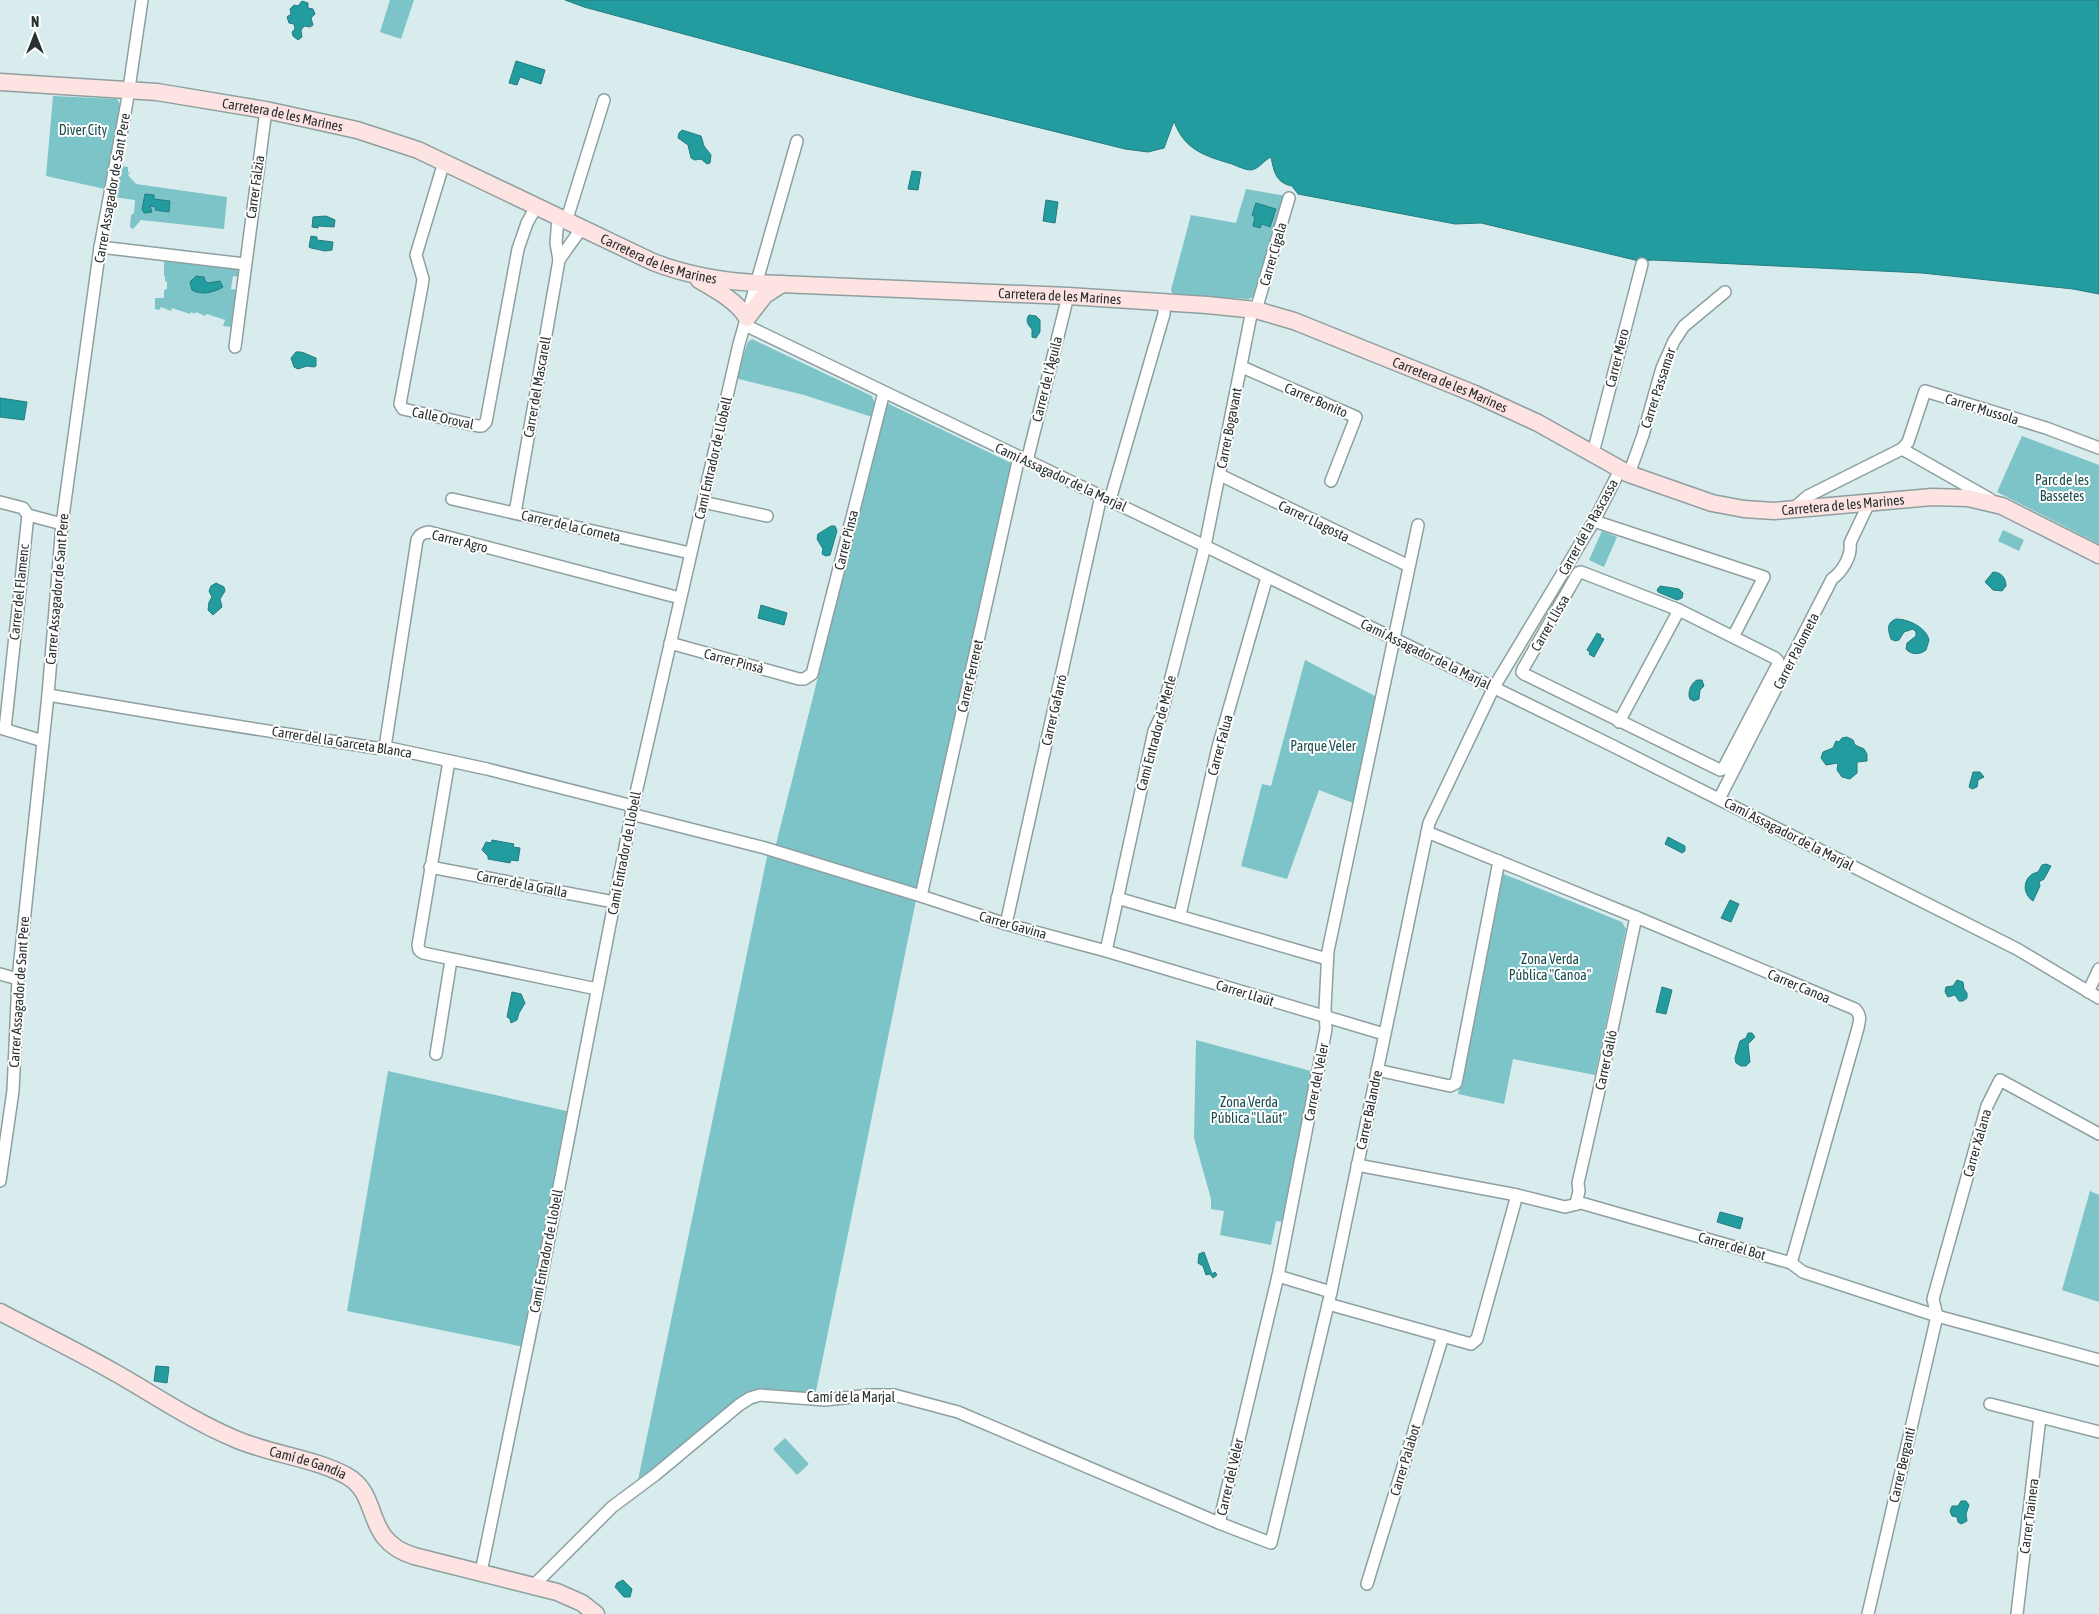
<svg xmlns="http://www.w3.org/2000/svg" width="2099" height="1614" font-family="'Asap Condensed',sans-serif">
<rect width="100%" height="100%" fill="#d9eced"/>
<g fill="#7cc4c7">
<path d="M390,0H414L401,39L380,32Z"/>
<path d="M53,96L117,99L120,104L105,189L46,176Z"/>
<path d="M120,166L128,167V173L131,172L128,175L136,184L227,197L224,229L141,220L133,229L130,227L131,215L134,213L135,200L113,197Z"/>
<path d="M1246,189L1286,196L1259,293L1249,299L1173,295L1171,290L1191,215L1236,223Z"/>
<path d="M164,260L235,268L238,270L239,277L233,276L231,289L237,290L232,327L223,326L225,320L207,314L205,316L196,312L195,314L191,312L190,314L172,308L171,311L161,307L159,310L155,309V298H164V290L167,289V282L165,281V276H164Z"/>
<path d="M752,339L872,396L875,404L872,417L804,395L739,379L736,376L748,342Z"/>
<path d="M887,403L1011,463L917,891L775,848Z"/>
<path d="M2022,436L2099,465V544L1997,492Z"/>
<path d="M2003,530L2024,540L2019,551L1998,541Z"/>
<path d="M1602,531L1617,537L1604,567L1589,560Z"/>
<path d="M1305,660L1375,696L1353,803L1319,790L1287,879L1241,866L1262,784L1271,786Z"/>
<path d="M768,852L916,900L815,1396L772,1389L762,1390L739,1399L638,1480Z"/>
<path d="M1501,873L1622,922L1626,929L1595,1075L1513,1059L1504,1104L1458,1094Z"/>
<path d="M1196,1040L1311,1071L1283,1222L1276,1221L1271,1245L1220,1235L1224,1211L1211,1209V1199L1194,1138Z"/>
<path d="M388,1071L580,1114L534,1349L347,1311Z"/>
<path d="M2090,1191L2099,1195V1302L2062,1290Z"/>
<path d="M785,1438L809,1464L797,1475L773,1449Z"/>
</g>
<g fill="#239ca0" stroke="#257c7e">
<path d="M565,0H2099V294L2073,289L1922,273L1653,260L1639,261L1481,223L1455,224L1298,194L1292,186C1276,183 1274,172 1271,157C1264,160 1259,169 1251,170C1245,170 1237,166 1232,164C1205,156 1184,150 1174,121L1164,148L1148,152L1125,149L916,97L584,7Z"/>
<path d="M302,1L308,3V8L313,9L315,14L311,18L313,25L310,27L304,26L301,30L302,37L298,40L293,36L292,32L295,29L294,24L289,23L287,17L291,14L290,9L294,5L298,6Z"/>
<path d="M516,61L545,70L541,84L520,77L517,85L509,83Z"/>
<path d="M682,130L701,136L704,146L711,155L710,163L707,164L701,159L695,160L691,158L688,145L678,138L679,133Z"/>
<path d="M912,171L921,172L918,190L908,189Z"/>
<path d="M145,194L154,195V199L170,201L169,212L155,210L156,207L150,206L152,212L144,213L142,209Z"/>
<path d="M1046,200L1058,202L1055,223L1043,221Z"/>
<path d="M1256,203L1276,209L1270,227L1262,224L1260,228L1253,226L1255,217L1252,215Z"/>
<path d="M326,216L335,220L334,227L318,226V228L312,227L313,217Z"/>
<path d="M311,236L317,237V240L333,242L332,250L325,251L311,248L309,247Z"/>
<path d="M196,276L204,277L205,281L208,283L220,281L223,287C215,292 201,296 192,290L190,282Z"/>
<path d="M1029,315L1036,316L1040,320V332L1036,338L1032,337V329C1028,325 1025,321 1029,315Z"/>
<path d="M296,352C303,351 310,356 316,358V366L314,367L307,366L298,369L294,367L291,358Z"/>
<path d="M0,398L27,402L24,420L0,417Z"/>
<path d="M831,526H835L837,531L830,555L826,556L822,554L823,549L817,539L818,534Z"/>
<path d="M1993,572C2001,572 2006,578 2006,586L2002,591L1993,590L1985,582Z"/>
<path d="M216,583L224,587L225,591L220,599L222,607L213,615L208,610L209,602L212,597L209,591L211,586Z"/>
<path d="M1660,586L1679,589L1683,593L1682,598L1677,600L1658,592L1657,590Z"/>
<path d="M761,605L787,613L784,625L758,618Z"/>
<path d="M1896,619C1908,619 1926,627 1929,640L1926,650C1920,655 1911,655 1906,649L1907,643L1916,636V632L1913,629L1904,632L1899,640L1895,641L1891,639C1888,630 1886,623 1896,619Z"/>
<path d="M1597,633L1601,635L1600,637L1604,639L1594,657L1589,654L1590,652L1587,650Z"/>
<path d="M1697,680H1702L1704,686L1700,690L1699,699L1694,701L1690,699C1687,693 1691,683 1697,680Z"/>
<path d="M1847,737L1853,740L1855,745L1864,749L1867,754V761L1857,762V773L1850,779L1842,777L1837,770L1838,763L1826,765L1821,758L1823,752L1833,748L1836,741L1839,742L1842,738Z"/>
<path d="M1973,772H1980L1984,777L1978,780L1977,787L1972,789L1969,787Z"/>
<path d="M1668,837L1685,846V851L1682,853L1665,844Z"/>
<path d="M492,840L514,844L513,847L520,848L518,861L511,860L510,863L488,859V856L482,850L486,842L491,843Z"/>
<path d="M2046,864L2051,866L2044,879L2039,882L2040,886L2033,901C2021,893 2023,875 2038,872L2042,865Z"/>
<path d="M1730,900L1739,904L1731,922L1721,918Z"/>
<path d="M1957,980L1963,982L1964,989L1967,993V998L1963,1001H1959L1955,995L1948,997L1945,992L1946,987L1953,986Z"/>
<path d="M1662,987L1672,990L1666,1014L1656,1012Z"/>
<path d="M512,992L521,994L525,1003L519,1013L517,1020L511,1023L510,1019L507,1017Z"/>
<path d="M1748,1033H1752L1755,1037L1748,1044L1750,1062L1746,1066H1741L1736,1063L1735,1058L1740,1041L1746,1038Z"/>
<path d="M1720,1212L1743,1218L1740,1229L1717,1222Z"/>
<path d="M1204,1252L1212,1274L1215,1272L1217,1275L1213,1278L1210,1274L1206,1275L1203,1266L1198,1263L1199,1254Z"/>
<path d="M156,1366L169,1367L167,1383L154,1381Z"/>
<path d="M1961,1501H1966L1969,1505L1966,1514L1967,1521L1961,1524L1958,1522L1957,1517L1952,1516L1950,1511L1952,1506H1958Z"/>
<path d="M623,1580L632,1589L630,1597H624L615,1587L617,1583Z"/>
</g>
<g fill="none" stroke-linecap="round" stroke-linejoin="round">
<g stroke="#8e9fa0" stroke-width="14">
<g id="street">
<path d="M444,162L416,255L423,279L422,286L400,404L403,409L478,426H482L486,422L518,249L527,223L536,207"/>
<path d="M566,222L604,100"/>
<path d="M100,247L245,264"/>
<path d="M559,260L581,229"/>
<path d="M1256,310L1289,198"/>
<path d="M745,325L1205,546L1613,746L2017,949L2099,998"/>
<path d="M235,347L266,110"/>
<path d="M1242,367L1356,417L1331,481"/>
<path d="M1902,449L1908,442L1925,391L2046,428L2099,448"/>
<path d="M1593,453L1642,264"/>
<path d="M1027,461L1068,296"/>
<path d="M1629,474L1643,435L1662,368L1674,341L1684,326L1725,292"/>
<path d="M1220,475L1409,566"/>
<path d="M452,499L690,553"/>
<path d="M1110,500L1164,314V302"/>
<path d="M0,502L23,508L28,515L62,524"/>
<path d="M703,502L767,516"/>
<path d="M1793,509L1808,496L1902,449L1990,499"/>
<path d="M515,513L559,260L556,243L558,218"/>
<path d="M1594,521L1764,577L1733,637L1679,610L1581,572L1578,573L1523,669L1522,672L1524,674L1720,770L1723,769L1778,664V661L1775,658L1733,637"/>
<path d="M670,643L799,679H804L812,674L884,392"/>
<path d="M48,695L186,718L376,748L385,747L487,769L633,806"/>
<path d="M1619,722L1679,610"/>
<path d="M0,728L43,741"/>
<path d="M5,729L28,515"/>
<path d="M385,747L417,540C420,534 423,533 429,532L680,598"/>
<path d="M449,761L418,945L419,950L423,953L597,989"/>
<path d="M1719,799L1832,579C1842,572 1852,556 1850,543L1869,503"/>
<path d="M631,814L765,848L921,896L1006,924L1106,951L1384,1034"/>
<path d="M1427,832L1636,917L1855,1009C1861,1015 1860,1020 1858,1028L1791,1263"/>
<path d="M430,867L614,902"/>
<path d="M921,896L1019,457"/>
<path d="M1117,898L1327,959"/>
<path d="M1180,915L1218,747L1267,577"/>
<path d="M1006,924L1101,496"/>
<path d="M1106,951L1154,731L1161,716L1205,546L1252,310"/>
<path d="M0,974L18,979"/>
<path d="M2088,992L2099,969"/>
<path d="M436,1054L451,960"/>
<path d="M1377,1070L1450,1086L1456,1083L1499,861"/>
<path d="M1357,1165L1517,1195L1565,1207L1581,1203L1791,1263L1803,1272L1937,1316L2099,1360"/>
<path d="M0,1181L13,1091L18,979L48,695L62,524L100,247L127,102L142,0"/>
<path d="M1576,1204L1579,1191L1578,1183L1598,1095L1636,917"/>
<path d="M1278,1276L1331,1292"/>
<path d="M1328,1304L1471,1344L1477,1339L1517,1195"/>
<path d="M1990,1404L2099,1432"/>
<path d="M1219,1523L1278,1276L1326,1029L1325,1008L1328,951L1418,525"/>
<path d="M481,1572L538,1295L633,806L739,344L797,141"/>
<path d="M1367,1584L1443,1336"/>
<path d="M534,1585L612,1507L655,1475L739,1405L750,1398L760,1395L825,1400L870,1395H894L958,1412L1219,1523L1271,1543L1331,1292L1429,823L1494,687L1594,521L1621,468"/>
<path d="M1868,1614L1937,1316L1933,1299L1987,1106L2000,1080L2099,1134"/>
<path d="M2017,1614L2040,1417"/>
</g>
</g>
<g stroke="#8e9fa0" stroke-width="19">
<g id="secondary">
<path id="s1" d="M0,82L157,92L266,110L357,130L418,150L653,262C686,275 720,281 756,283L1068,296L1207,305L1256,310L1294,321L1475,394L1538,423L1629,474L1712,503L1744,509L1774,511L1932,497L1968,498L2002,506L2099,555"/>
<path d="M699,280C715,289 738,302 747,318L765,295L782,284"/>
<path id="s2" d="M0,1312C38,1332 77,1351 114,1372C153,1394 191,1420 233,1438C268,1454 315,1458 347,1476C382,1496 362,1540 414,1556L557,1592L582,1603L596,1614"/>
</g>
</g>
<use href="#street" stroke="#fff" stroke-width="11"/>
<use href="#secondary" stroke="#fde3e2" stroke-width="16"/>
</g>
<g text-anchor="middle" stroke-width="4" stroke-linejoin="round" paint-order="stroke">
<g font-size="14" fill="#293030" stroke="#fff">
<text dy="5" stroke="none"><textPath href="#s1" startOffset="285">Carretera de les Marines</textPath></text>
<text transform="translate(255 187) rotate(-82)" y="5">Carrer Falzia</text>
<text transform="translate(112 188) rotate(-80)" y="5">Carrer Assagador de Sant Pere</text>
<text transform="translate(1273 254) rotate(-74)" y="5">Carrer Cigala</text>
<text dy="5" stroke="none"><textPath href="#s1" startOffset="690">Carretera de les Marines</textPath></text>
<text dy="5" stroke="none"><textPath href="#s1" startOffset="1095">Carretera de les Marines</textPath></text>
<text transform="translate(1617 358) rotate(-76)" y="5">Carrer Mero</text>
<text transform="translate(1047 379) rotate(-76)" y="5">Carrer de l'Àguila</text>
<text dy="5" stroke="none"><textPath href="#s1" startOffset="1500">Carretera de les Marines</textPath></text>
<text transform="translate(537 387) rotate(-80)" y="5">Carrer del Mascarell</text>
<text transform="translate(1658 388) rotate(-72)" y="5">Carrer Passamar</text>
<text transform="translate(1316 400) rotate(23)" y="5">Carrer Bonito</text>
<text transform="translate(1982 409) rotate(17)" y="5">Carrer Mussola</text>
<text transform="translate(443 418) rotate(12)" y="5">Calle Oroval</text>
<text transform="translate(1229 428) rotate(-79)" y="5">Carrer Bogavant</text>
<text transform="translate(713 458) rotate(-77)" y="5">Camí Entrador de Llobell</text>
<text transform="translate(1061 477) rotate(25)" y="5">Camí Assagador de la Marjal</text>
<text dy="5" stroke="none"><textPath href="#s1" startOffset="1920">Carretera de les Marines</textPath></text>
<text transform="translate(1314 521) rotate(26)" y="5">Carrer Llagosta</text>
<text transform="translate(571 526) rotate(13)" y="5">Carrer de la Corneta</text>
<text transform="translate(1588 527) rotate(-61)" y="5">Carrer de la Rascassa</text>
<text transform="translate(846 540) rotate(-76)" y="5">Carrer Pinsa</text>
<text transform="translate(460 541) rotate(14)" y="5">Carrer Agro</text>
<text transform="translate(57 589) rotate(-85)" y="5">Carrer Assagador de Sant Pere</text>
<text transform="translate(19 592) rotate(-84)" y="5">Carrer del Flamenc</text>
<text transform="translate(1550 623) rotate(-60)" y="5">Carrer Llissa</text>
<text transform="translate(1796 651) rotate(-63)" y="5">Carrer Palometa</text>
<text transform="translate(1426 654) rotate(26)" y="5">Camí Assagador de la Marjal</text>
<text transform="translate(734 661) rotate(15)" y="5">Carrer Pinsà</text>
<text transform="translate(970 676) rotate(-77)" y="5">Carrer Ferreret</text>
<text transform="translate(1054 710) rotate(-77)" y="5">Carrer Gafarró</text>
<text transform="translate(1156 733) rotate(-75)" y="5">Camí Entrador de Merle</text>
<text transform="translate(342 742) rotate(9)" y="5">Carrer del la Garceta Blanca</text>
<text transform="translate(1220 745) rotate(-75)" y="5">Carrer Falua</text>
<text transform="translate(1789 834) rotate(27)" y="5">Camí Assagador de la Marjal</text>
<text transform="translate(624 853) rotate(-79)" y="5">Camí Entrador de Llobell</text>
<text transform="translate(522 884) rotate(11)" y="5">Carrer de la Gralla</text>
<text transform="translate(1013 925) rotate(16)" y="5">Carrer Gavina</text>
<text transform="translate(1799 986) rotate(23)" y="5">Carrer Canoa</text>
<text transform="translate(19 992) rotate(-86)" y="5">Carrer Assagador de Sant Pere</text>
<text transform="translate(1245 993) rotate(17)" y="5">Carrer Llaüt</text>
<text transform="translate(1606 1060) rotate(-78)" y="5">Carrer Galió</text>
<text transform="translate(1316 1082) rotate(-79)" y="5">Carrer del Veler</text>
<text transform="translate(1369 1110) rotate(-78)" y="5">Carrer Balandre</text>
<text transform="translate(1977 1143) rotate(-74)" y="5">Carrer Xalana</text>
<text transform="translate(1732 1246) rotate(16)" y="5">Carrer del Bot</text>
<text transform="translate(546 1251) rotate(-79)" y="5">Camí Entrador de Llobell</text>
<text x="851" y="1402">Camí de la Marjal</text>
<text transform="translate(1405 1460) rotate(-73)" y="5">Carrer Palabot</text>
<text dy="5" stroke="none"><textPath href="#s2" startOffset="344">Camí de Gandia</textPath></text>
<text transform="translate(1902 1465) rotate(-77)" y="5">Carrer Bergantí</text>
<text transform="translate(1230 1477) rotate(-77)" y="5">Carrer del Veler</text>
<text transform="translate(2029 1516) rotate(-83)" y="5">Carrer Trainera</text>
</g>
<g font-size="14" fill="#1b4c4e" stroke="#fff">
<text x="83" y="135">Diver City</text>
<text x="2062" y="485">Parc de les<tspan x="2062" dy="16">Bassetes</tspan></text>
<text x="1323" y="751">Parque Veler</text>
<text x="1550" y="964">Zona Verda<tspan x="1550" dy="16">Pública "Canoa"</tspan></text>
<text x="1249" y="1107">Zona Verda<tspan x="1249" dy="16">Pública "Llaüt"</tspan></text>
</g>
</g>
<g transform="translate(35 35)" stroke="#ffffff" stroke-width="4" paint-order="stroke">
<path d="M0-4L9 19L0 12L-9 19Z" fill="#293030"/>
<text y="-8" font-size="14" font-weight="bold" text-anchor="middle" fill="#293030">N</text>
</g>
</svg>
